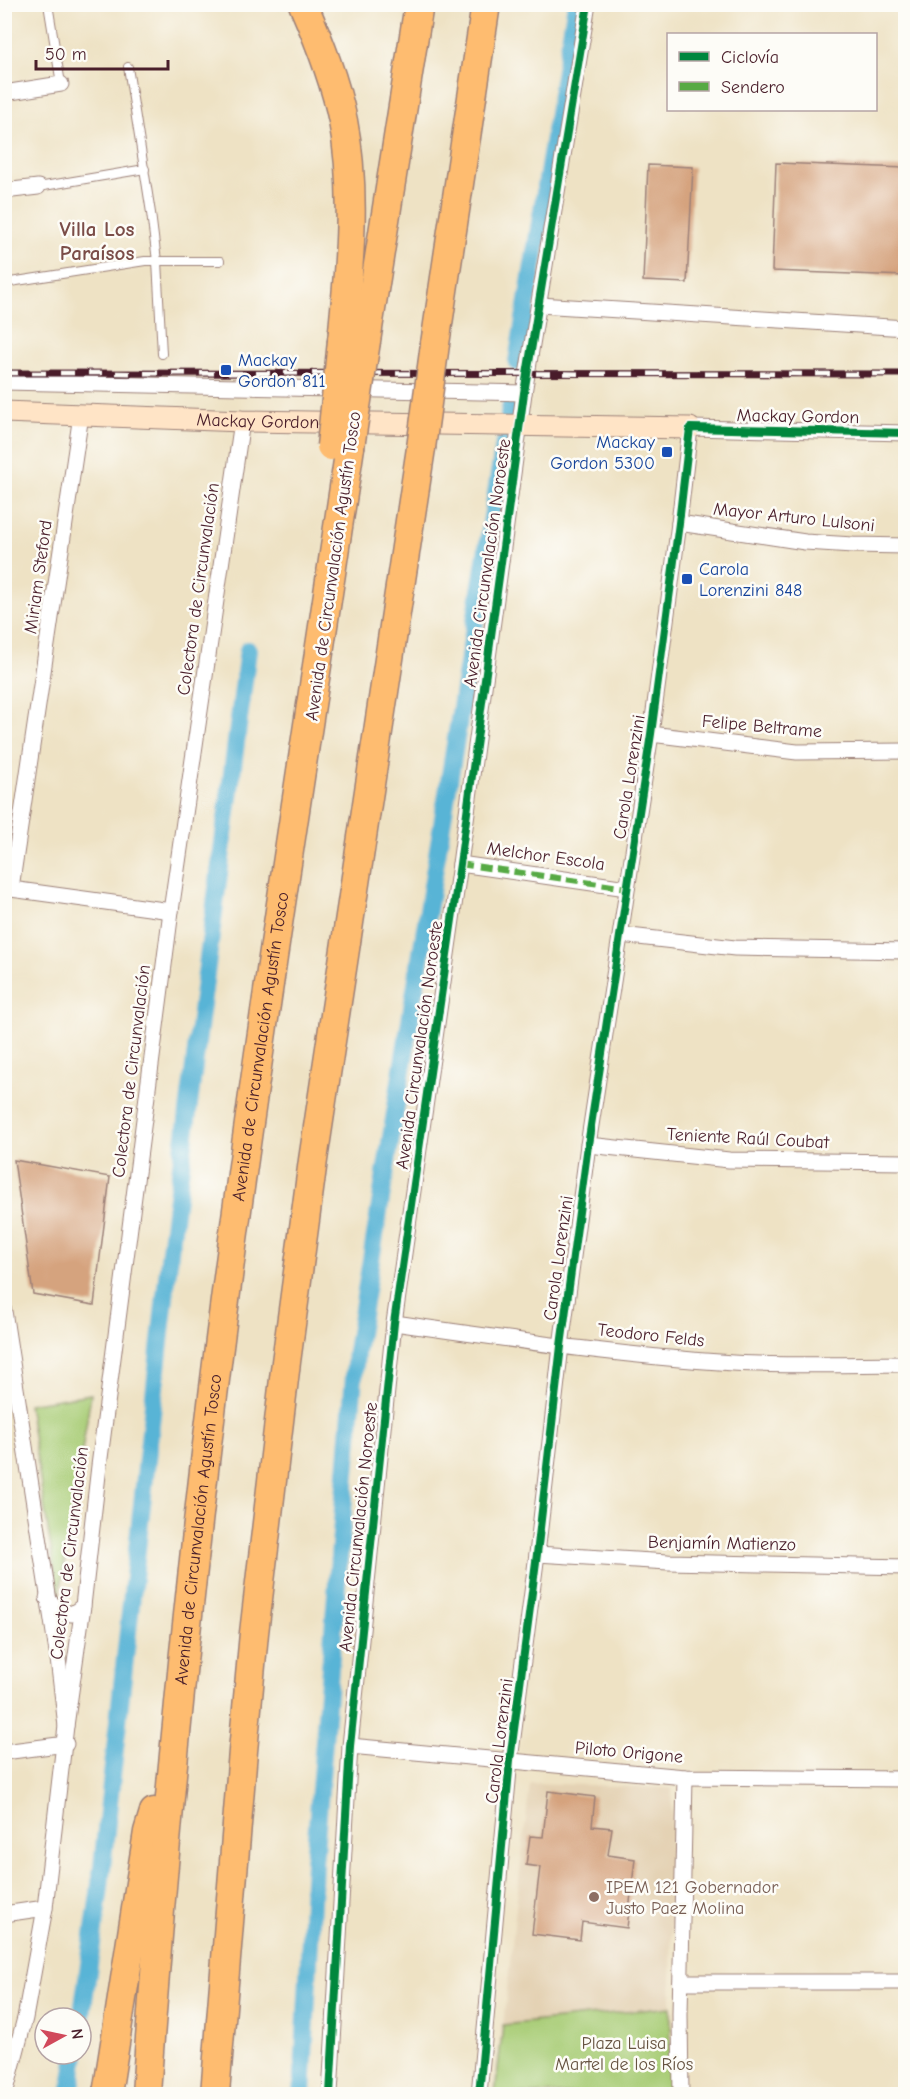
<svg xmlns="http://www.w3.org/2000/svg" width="910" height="2099" font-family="'Comic Neue',sans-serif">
<rect width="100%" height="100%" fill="#fdfcf7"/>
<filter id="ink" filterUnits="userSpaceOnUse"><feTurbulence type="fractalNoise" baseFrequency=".0167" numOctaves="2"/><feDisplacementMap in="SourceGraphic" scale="12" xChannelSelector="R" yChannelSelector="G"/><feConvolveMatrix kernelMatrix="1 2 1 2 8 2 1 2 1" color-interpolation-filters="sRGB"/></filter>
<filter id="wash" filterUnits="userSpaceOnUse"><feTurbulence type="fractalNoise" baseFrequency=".008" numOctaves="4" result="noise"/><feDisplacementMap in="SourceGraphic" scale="24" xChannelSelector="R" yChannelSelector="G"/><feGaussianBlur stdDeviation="1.35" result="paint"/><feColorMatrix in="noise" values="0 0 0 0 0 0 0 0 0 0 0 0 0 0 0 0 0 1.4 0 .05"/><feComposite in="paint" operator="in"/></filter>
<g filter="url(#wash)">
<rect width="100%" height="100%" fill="#eee2c4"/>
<path fill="#e4d2b4" d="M530,1783L672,1788L671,2007L503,2025Z"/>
<g fill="#a7cc75" stroke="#787650" stroke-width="1.5">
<path d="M91,1394L59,1599L28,1404Z"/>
<path d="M671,2007L670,2094H495L503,2025Z"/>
</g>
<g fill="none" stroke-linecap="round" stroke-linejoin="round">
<g stroke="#58b4d6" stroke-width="18">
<path d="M517,362L576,4"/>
<path d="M509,415L511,405"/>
<path d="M81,2021L99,1894L170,1251L248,650"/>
<path d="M70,2094L76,2054"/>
<path d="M302,2094L314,1863L356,1352L504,444"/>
</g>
</g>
<g id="blocks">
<g fill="#d5a37e">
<path d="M776,163L906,168V276L772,271Z"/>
<path d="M648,165L693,167L687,283L643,281Z"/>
<path d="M14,1160L110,1177L94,1305L33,1294Z"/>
<path d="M548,1791L595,1797L592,1826L612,1828L608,1855L635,1859L627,1928L582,1922L580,1940L532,1934L540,1867L526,1865L530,1836L543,1837Z"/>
</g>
</g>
</g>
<g filter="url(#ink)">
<use href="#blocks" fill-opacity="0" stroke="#9c8078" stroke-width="1.5"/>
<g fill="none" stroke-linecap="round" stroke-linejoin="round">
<g stroke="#9c8078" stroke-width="10">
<g id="lane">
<path d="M48,4L61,84"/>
<path d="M128,67L151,213L157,261L162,354"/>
<path d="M38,187L145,169"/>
<path d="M4,283L145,261H220"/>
</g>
</g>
<g stroke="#9c8078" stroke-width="17">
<g id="street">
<path d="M4,93L61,84"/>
<path d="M4,191L38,187"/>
<path d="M539,305L906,328"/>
<path d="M4,382L524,393"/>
<path d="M679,523L805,542L853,545L906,546"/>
<path d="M651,734L797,752L906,751"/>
<path d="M460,864L627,888"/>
<path d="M4,888L171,911"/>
<path d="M11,888L81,415"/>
<path d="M621,935L735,948L906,951"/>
<path d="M588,1145L729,1160L906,1162"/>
<path d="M4,1311L58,1659L66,1726L45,1908L25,2018L5,2094"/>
<path d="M394,1323C507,1339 620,1356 733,1363C790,1366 848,1365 906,1364"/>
<path d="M537,1554L668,1562L906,1567"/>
<path d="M47,1598C55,1607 60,1612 72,1614L83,1606"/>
<path d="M66,1726L83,1606L99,1466L171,911L242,421"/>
<path d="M350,1746L685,1777L906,1779"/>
<path d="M4,1752L66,1744"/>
<path d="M4,1914L45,1908"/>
<path d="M681,1982H906"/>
<path d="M330,2094L350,1746L394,1323L460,864L524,393L588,4"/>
<path d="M479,2094L510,1760L537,1554L561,1346L588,1145L651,734L679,523L690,428L906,433"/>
<path d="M681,2094L680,2014L685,1777"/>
</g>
</g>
<g stroke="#9c8078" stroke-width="23">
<g id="secondary">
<path id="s1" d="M4,412L242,421L690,428"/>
</g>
</g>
<g stroke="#9c8078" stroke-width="31">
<g id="highway">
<path d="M303,4C320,43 335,81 343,121C357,192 349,269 342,341"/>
<path d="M366,341L419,4"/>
<path d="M435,344L486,4"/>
<path d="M107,2094L148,1832L154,1812"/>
<path id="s2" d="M146,2094C163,1848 187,1601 218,1355C256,1052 305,750 350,447"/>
<path d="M215,2094L243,1751L254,1633L286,1362L313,1160L421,448"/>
</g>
</g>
<use href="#lane" stroke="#fff" stroke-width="8"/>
<use href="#street" stroke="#fff" stroke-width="15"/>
<use href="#secondary" stroke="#ffe4c6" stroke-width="21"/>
<use href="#highway" stroke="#febc70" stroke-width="28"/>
<g stroke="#4a1f2b" stroke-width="7">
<path id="rail" d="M4,373L906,374"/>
</g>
<use href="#rail" stroke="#fdfcf7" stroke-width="4.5" stroke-dasharray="14" stroke-linecap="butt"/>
<g stroke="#9c8078" stroke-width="31" stroke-linecap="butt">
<g id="highway-bridge">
<path d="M331,446L342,341"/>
<path d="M350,447L366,341"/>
<path d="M421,448L435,344"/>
</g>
</g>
<use href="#highway-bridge" stroke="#febc70" stroke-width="28"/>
<path stroke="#57aa44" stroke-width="6" stroke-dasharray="12 6" stroke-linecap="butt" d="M460,864L627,888"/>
<g stroke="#fdfcf7" stroke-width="11">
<g id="cycleway">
<path d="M330,2094L350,1746L394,1323L460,864L524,393L588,4"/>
<path d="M479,2094L510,1760L537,1554L561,1346L588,1145L651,734L679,523L690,428L906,433"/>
</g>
</g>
<use href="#cycleway" stroke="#00873e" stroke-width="8"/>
</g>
</g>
<g fill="#1a4fb4" stroke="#fdfcf7" stroke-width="2">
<rect x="220" y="364" width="12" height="12" rx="3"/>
<rect x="661" y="446" width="12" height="12" rx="3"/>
<rect x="681" y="573" width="12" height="12" rx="3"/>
</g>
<circle fill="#8d6e63" stroke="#fdfcf7" stroke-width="2" cx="594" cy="1897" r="6"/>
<g text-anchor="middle" stroke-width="5" stroke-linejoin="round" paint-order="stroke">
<g font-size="18" fill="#164399" stroke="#fdfcf7" text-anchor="start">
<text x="238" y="366">Mackay<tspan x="238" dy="21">Gordon 811</tspan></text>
<text x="655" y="448" text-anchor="end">Mackay<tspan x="655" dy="21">Gordon 5300</tspan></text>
<text x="699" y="575">Carola<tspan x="699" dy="21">Lorenzini 848</tspan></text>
</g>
<g font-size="18" fill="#4a1f2b" stroke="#fdfcf7">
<text transform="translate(798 416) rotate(1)" y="6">Mackay Gordon</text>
<text dy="6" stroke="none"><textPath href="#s1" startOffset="254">Mackay Gordon</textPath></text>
<text transform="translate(794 517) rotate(6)" y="6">Mayor Arturo Lulsoni</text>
<text transform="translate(487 563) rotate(-82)" y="6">Avenida Circunvalación Noroeste</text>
<text transform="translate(333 566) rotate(-82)" y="6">Avenida de Circunvalación Agustín Tosco</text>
<text transform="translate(38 577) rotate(-82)" y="6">Miriam Steford</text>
<text transform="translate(198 589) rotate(-82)" y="6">Colectora de Circunvalación</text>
<text transform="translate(762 726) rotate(5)" y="6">Felipe Beltrame</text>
<text transform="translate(629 777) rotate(-81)" y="6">Carola Lorenzini</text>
<text transform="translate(546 856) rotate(8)" y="6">Melchor Escola</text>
<text transform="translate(419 1045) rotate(-82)" y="6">Avenida Circunvalación Noroeste</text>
<text dy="6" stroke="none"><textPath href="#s2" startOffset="1054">Avenida de Circunvalación Agustín Tosco</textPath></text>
<text transform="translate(131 1071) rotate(-83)" y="6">Colectora de Circunvalación</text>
<text transform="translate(748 1138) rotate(3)" y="6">Teniente Raúl Coubat</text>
<text transform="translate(558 1258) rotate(-82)" y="6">Carola Lorenzini</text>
<text transform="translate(651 1335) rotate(6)" y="6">Teodoro Felds</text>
<text transform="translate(358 1527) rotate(-84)" y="6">Avenida Circunvalación Noroeste</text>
<text dy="6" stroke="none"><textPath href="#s2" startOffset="567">Avenida de Circunvalación Agustín Tosco</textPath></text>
<text transform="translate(722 1543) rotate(1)" y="6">Benjamín Matienzo</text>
<text transform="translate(69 1553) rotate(-83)" y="6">Colectora de Circunvalación</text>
<text transform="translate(499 1741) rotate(-83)" y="6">Carola Lorenzini</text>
<text transform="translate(629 1752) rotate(5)" y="6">Piloto Origone</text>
</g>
<g font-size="18" fill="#785e54" stroke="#fdfcf7" text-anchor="start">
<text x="606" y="1893">IPEM 121 Gobernador<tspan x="606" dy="21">Justo Paez Molina</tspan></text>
</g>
<g font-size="18" fill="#665341" stroke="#fdfcf7">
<text x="624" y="2049">Plaza Luisa<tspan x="624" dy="21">Martel de los Ríos</tspan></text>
</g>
<g font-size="21" font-weight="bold" fill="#7b4d48" stroke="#fdfcf7">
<text x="97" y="236">Villa Los<tspan x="97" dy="24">Paraísos</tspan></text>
</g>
</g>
<rect width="910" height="2099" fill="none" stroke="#fdfcf7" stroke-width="24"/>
<rect x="667" y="33" width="210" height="78" fill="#fdfcf7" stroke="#b5a4a5" stroke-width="1.5"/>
<rect x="679" y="52" width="30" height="9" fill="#00873e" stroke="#b5a4a5" stroke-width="1.5"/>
<text x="721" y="63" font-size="18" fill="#4a1f2b">Ciclovía</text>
<rect x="679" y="82" width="30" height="9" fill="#57aa44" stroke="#b5a4a5" stroke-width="1.5"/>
<text x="721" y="93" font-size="18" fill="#4a1f2b">Sendero</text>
<g transform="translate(63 2036) rotate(82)"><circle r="28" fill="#fdfcf7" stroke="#b5a4a5" stroke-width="1.5"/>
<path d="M0-4.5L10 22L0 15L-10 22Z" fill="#d1495b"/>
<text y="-9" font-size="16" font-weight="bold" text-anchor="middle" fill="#4a1f2b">N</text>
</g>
<path d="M36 60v9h132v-9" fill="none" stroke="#4a1f2b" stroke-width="3"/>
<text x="45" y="60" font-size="18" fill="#4a1f2b" stroke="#fdfcf7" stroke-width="4.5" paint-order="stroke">50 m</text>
</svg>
